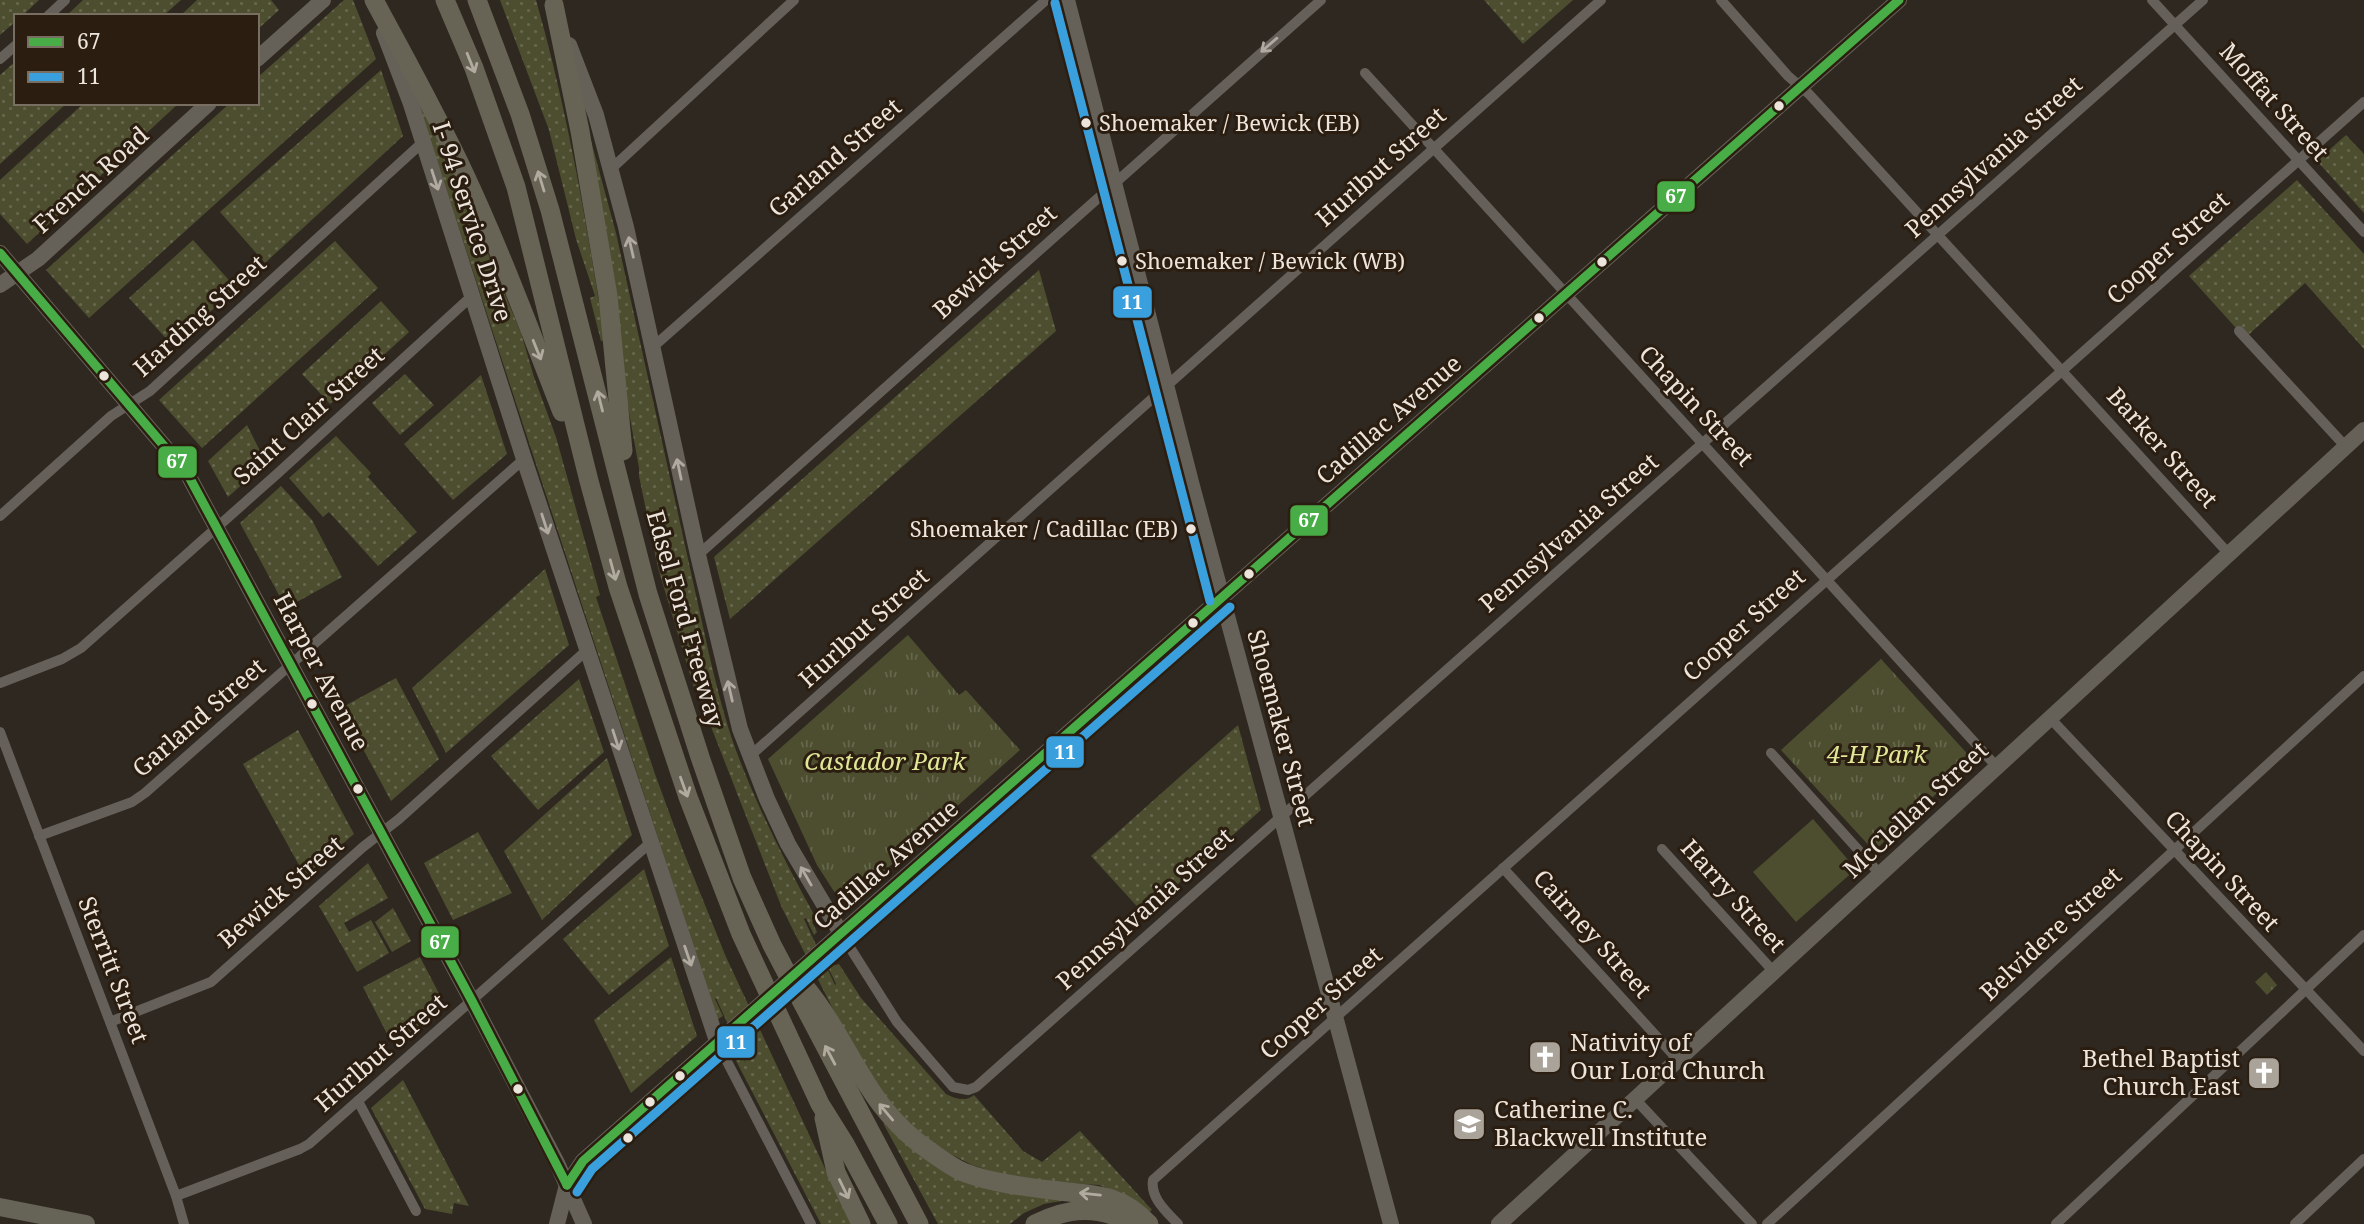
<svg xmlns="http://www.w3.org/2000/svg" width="2364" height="1224" font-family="'Noto Serif',serif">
<defs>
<pattern id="grass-dots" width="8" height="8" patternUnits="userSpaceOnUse" patternTransform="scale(1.75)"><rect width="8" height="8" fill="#4c4e2f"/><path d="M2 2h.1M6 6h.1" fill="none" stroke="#66674d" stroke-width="1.8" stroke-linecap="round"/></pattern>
<pattern id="park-tufts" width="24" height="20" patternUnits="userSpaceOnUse" patternTransform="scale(1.75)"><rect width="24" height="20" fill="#4c4e2f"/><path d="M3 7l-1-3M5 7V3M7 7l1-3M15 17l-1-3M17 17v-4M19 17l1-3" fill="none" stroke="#66674d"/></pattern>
</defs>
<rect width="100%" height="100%" fill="#2f2820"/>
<g fill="url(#grass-dots)">
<path d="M0,0H39L22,16H16V21L0,35Z"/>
<path d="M83,0H181L163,16H66Z"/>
<path d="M197,0H271L279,10L257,30V16H180Z"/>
<path d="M344,0H353L376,59L89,318L46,270L230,103H257V78Z"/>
<path d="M500,0H536C568,112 587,225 605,340L601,341L590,298L595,296L576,239L549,130Z"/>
<path d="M1484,0H1573L1523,44Z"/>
<path d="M16,61V103H67L0,164V75Z"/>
<path d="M381,70L403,136L265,263L220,212Z"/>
<path d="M84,103H179L27,244L0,214V180Z"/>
<path d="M418,103L422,105L455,174L521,333L534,377L556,437L600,595L596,597L655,774L684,853L726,957L851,1224H821L732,1053L738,1050L746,1064L716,998L715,999L723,1016L715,1021L699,963Z"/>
<path d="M2346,135L2364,154V213L2317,161Z"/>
<path d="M590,137L616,233L709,654C717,687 725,721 737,753C759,811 787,866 817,920L812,922L817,932L814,935L806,918L804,919L835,985L836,984L828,967L839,964L861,998L946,1094C956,1099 965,1102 974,1095L1023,1151L1042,1162L1080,1131L1152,1210L1149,1212L1122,1193L1099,1185L1053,1182L1003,1175L972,1165L931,1144L889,1107L840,1023L782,908L697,691H695L658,568L639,476V468L619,357Z"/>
<path d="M2297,180L2364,254V349L2305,283L2245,338L2189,276Z"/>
<path d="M193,240L236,288L173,346L129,298Z"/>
<path d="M335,241L378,288L202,448L159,400Z"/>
<path d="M1039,270L1056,331L730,619L714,557Z"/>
<path d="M381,301L409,332L330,404L302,374Z"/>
<path d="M405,374L434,405L400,435L372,403Z"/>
<path d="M481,375L507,454L453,500L404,444Z"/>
<path d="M247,425L266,463L228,497L208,461Z"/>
<path d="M336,436L371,473L368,477L417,532L378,566L329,512L323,517L289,478Z"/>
<path d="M281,486L312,520L342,577L286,608L240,523Z"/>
<path d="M545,569L569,645L446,753L412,688Z"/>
<path d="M396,678L439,759L391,801L341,708Z"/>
<path d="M579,679L604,752L538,810L491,756Z"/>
<path d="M1238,725L1261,810L1144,914L1091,856Z"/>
<path d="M298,730L354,834L305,876L243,764Z"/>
<path d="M607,758L632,835L542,920L504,851Z"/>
<path d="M478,832L512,893L453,920L424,863Z"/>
<path d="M368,863L388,898L344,923L349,932L371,920L389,953L357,972L319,906Z"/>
<path d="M644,869L669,946L609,995L563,939Z"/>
<path d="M393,908L411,941L392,952L375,922Z"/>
<path d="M420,957L444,1003L396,1046L386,1032L363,987Z"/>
<path d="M671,957L697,1036L631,1093L594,1020Z"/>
<path d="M403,1080L469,1206L454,1203L452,1214L425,1209L371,1108Z"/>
<path d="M883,1123L903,1141L925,1157L1073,1199L1044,1204L1024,1213L1010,1224H938Z"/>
</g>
<g fill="url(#park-tufts)">
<path d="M908,635L959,695L966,690L1020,750L844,907L817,865L768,759Z"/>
<path d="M1881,659L1973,760L1874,851L1781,750Z"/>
<path d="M2266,972L2277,985L2267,995L2255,982Z"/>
</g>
<path fill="#4c4e2f" d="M1813,819L1856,869L1796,922L1753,872Z"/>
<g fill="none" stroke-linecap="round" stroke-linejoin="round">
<g stroke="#66605a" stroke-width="10">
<path d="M1721,0L1788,76L1809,94L2229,554"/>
<path d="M2152,0L2364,232"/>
<path d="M48,16L65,0"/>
<path d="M0,59L16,45"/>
<path d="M1365,73L1997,767"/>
<path d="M611,169L794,0"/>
<path d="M2239,331L2346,447"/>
<path d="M653,347L1046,0"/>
<path d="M0,516L111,416L150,391L423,142"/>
<path d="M698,555C906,370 1112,184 1321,0"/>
<path d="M0,683L62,659L81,648L277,474L473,295"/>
<path d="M2050,718L2364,1051"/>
<path d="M0,732L176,1196L184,1224"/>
<path d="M1771,753L1880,874"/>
<path d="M750,756L1601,0"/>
<path d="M39,836L132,802L145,793L524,459"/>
<path d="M1662,849L1774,972"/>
<path d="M1503,868L1678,1060"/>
<path d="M842,935L897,1022L953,1087L968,1090L976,1087L2203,0"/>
<path d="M110,1022L211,982L363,847L399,819L587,650"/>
<path d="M718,1044L811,1224"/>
<path d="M1635,1099L1752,1224"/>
<path d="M358,1101L416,1211"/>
<path d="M176,1196L300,1149L309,1144L650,843"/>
<path d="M1178,1224C1167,1212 1150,1198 1153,1180L2364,102"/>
<path d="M1767,1224L2364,676"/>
<path d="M2056,1224L2364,935"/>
<path d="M2295,1224L2364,1159"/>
</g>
<g stroke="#666158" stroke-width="16">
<path d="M1067,0L1192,486L1391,1224"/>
<path d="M384,33L411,104L524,459L718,1044"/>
<path d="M569,45L596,115L626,227L698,555L740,729L767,799L788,844L842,935"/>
<path d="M257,59L323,0"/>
<path d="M0,253L187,473L472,1001L557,1163L584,1224"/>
<path d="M0,285L38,259L209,103"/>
<path d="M557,1224L567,1185L583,1161L1899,0"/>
<path d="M1499,1224L2364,430"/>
</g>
<path stroke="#666357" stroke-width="18" d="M0,1207L86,1224"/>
<g stroke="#676455" stroke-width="19">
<path d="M374,0C405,58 437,115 465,175C501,252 531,333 562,412"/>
<path d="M445,0L474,68L516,187L589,481L618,587L688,797L741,934L820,1104L845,1144L888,1224"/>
<path d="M477,0L520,114L550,210L648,594L700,757L742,878L772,945L919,1224"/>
<path d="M554,5L580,131L608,296L623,451"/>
<path d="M806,988C853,1046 864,1107 931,1152C941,1159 952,1167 963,1172C993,1184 1035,1188 1068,1192C1102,1195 1124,1197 1149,1224"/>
<path d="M824,1118L836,1172L861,1224"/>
<path d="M1035,1224C1069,1207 1099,1205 1132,1224"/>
</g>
<g stroke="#2b1e11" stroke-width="14">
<g id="bus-1">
<path d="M0,253L187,473L472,1001L567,1185"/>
<path d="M567,1185L583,1161L1899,0"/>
</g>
</g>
<g stroke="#2b1e11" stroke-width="14">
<g id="bus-2">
<path d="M1055,3L1210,601"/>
<path d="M577,1192L592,1169L1230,607"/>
</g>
</g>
<use href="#bus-1" stroke="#48ad46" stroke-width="9"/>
<use href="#bus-2" stroke="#3aa0dd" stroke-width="9"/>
</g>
<defs><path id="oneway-shaft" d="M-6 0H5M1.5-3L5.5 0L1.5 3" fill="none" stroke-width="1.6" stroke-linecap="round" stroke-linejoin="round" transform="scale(1.75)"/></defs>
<use stroke="#b0a9a2" href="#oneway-shaft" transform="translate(1269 45) rotate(139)"/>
<g stroke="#b1ab9f">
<use href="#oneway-shaft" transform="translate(471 63) rotate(68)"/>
<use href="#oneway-shaft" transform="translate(541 181) rotate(-107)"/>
<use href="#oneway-shaft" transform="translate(537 350) rotate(68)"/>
<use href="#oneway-shaft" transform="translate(600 401) rotate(-104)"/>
<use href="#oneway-shaft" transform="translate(613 570) rotate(75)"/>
<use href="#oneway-shaft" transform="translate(684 787) rotate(70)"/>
<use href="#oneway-shaft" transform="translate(830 1055) rotate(-118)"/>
<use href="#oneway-shaft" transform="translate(886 1112) rotate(-130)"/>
<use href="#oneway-shaft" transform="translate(844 1189) rotate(64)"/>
<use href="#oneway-shaft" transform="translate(1090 1194) rotate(-174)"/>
</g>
<g stroke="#b0aaa1">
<use href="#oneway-shaft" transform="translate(435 180) rotate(72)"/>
<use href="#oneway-shaft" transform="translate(631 247) rotate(-103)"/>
<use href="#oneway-shaft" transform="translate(679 469) rotate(-102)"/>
<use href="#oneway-shaft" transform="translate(545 524) rotate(72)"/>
<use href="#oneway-shaft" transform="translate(730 691) rotate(-103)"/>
<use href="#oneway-shaft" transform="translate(616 740) rotate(72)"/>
<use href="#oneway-shaft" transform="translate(806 876) rotate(-120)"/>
<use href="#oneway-shaft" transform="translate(688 956) rotate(71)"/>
</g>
<defs>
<g id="church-square" transform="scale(1.75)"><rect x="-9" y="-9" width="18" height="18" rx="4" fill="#aaa39a" stroke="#2b1e11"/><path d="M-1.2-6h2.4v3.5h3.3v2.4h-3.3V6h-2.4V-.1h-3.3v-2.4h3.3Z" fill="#fff"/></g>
<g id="school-square" transform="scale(1.75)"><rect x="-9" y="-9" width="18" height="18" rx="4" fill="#aaa39a" stroke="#2b1e11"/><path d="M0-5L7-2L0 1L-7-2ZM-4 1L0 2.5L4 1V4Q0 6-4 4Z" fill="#fff"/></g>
</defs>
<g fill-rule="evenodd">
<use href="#church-square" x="1545" y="1057"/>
<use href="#church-square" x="2264" y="1073"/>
<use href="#school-square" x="1469" y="1124"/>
</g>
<g fill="#ede5dc" stroke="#2b1e11" stroke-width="2.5">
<circle cx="1779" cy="106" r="6"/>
<circle cx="1086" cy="123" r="6"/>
<circle cx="1122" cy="261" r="6"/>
<circle cx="1602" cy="262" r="6"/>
<circle cx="1539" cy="318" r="6"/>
<circle cx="104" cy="376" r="6"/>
<circle cx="1191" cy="529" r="6"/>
<circle cx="1249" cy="574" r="6"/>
<circle cx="1193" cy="623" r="6"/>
<circle cx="312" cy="704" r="6"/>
<circle cx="358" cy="789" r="6"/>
<circle cx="680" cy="1076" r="6"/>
<circle cx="518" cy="1089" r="6"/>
<circle cx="650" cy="1102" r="6"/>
<circle cx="628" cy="1138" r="6"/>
</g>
<g text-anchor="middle" stroke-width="6" stroke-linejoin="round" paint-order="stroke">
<g font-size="22" fill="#ede5dc" stroke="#2b1e11" text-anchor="start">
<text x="1099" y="131">Shoemaker / Bewick (EB)</text>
<text x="1135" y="269">Shoemaker / Bewick (WB)</text>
<text x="1178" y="537" text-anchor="end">Shoemaker / Cadillac (EB)</text>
</g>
<g font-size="24" fill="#ede5dc" stroke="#2b1e11">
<text transform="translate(2274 102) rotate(48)" y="8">Moffat Street</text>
<text transform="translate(1994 157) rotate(-42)" y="8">Pennsylvania Street</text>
<text transform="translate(835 158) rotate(-41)" y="8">Garland Street</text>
<text transform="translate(1381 167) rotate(-42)" y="8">Hurlbut Street</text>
<text transform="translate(91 180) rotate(-42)" y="8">French Road</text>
<text transform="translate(472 222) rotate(72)" y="8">I- 94 Service Drive</text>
<text transform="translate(2168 248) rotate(-42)" y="8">Cooper Street</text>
<text transform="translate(995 262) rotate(-42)" y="8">Bewick Street</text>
<text transform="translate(200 316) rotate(-42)" y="8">Harding Street</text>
<text transform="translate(1696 406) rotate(47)" y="8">Chapin Street</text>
<text transform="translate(309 416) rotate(-42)" y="8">Saint Clair Street</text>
<text transform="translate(1389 420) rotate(-41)" y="8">Cadillac Avenue</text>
<text transform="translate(2162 448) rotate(48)" y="8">Barker Street</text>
<text transform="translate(1569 533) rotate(-41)" y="8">Pennsylvania Street</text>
<text transform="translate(685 619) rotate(74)" y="8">Edsel Ford Freeway</text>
<text transform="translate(1744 625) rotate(-42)" y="8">Cooper Street</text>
<text transform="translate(864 628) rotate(-42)" y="8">Hurlbut Street</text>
<text transform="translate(321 672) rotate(62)" y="8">Harper Avenue</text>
<text transform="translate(199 718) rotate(-41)" y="8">Garland Street</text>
<text transform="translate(1281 728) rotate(75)" y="8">Shoemaker Street</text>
<text transform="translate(1916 810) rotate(-43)" y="8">McClellan Street</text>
<text transform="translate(886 865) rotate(-41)" y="8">Cadillac Avenue</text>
<text transform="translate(2222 871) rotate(47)" y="8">Chapin Street</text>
<text transform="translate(281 892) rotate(-41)" y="8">Bewick Street</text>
<text transform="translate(1733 896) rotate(48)" y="8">Harry Street</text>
<text transform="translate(1145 909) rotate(-42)" y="8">Pennsylvania Street</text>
<text transform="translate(1592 934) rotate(48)" y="8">Cairney Street</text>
<text transform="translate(2051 934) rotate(-43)" y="8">Belvidere Street</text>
<text transform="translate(113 970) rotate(69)" y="8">Sterritt Street</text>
<text transform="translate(1321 1003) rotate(-42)" y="8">Cooper Street</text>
<text transform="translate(381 1053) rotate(-41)" y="8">Hurlbut Street</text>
</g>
<g font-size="24" font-style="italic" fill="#e0e796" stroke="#2b1e11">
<text x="1877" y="763">4-H Park</text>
<text x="885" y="770">Castador Park</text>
</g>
<g font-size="24" fill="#ede5dc" stroke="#2b1e11" text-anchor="start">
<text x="1570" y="1051">Nativity of<tspan x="1570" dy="28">Our Lord Church</tspan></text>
<text x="2240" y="1067" text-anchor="end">Bethel Baptist<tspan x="2240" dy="28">Church East</tspan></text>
<text x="1494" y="1118">Catherine C.<tspan x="1494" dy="28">Blackwell Institute</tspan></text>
</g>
</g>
<g stroke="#2b1e11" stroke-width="2.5">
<rect x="1656" y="180" width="40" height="33" rx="7" fill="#48ad46"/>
<rect x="1112" y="285" width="41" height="34" rx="7" fill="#3aa0dd"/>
<rect x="157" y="445" width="41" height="34" rx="7" fill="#48ad46"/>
<rect x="1289" y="504" width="40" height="33" rx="7" fill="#48ad46"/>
<rect x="1045" y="735" width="40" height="34" rx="7" fill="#3aa0dd"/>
<rect x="420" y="925" width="40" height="34" rx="7" fill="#48ad46"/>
<rect x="716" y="1025" width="40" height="34" rx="7" fill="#3aa0dd"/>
</g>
<g font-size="19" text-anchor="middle" font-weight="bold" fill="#fff">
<text x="1676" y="203">67</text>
<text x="1132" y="309">11</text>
<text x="177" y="468">67</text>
<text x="1309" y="527">67</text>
<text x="1065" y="759">11</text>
<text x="440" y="949">67</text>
<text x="736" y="1049">11</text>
</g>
<rect x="14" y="14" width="245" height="91" fill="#2b1e11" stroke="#796e62" stroke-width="2"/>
<rect x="28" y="37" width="35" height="10" fill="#48ad46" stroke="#796e62" stroke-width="2"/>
<text x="77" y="49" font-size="21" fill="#ede5dc">67</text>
<rect x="28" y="72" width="35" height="10" fill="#3aa0dd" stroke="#796e62" stroke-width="2"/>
<text x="77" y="84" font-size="21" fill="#ede5dc">11</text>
</svg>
